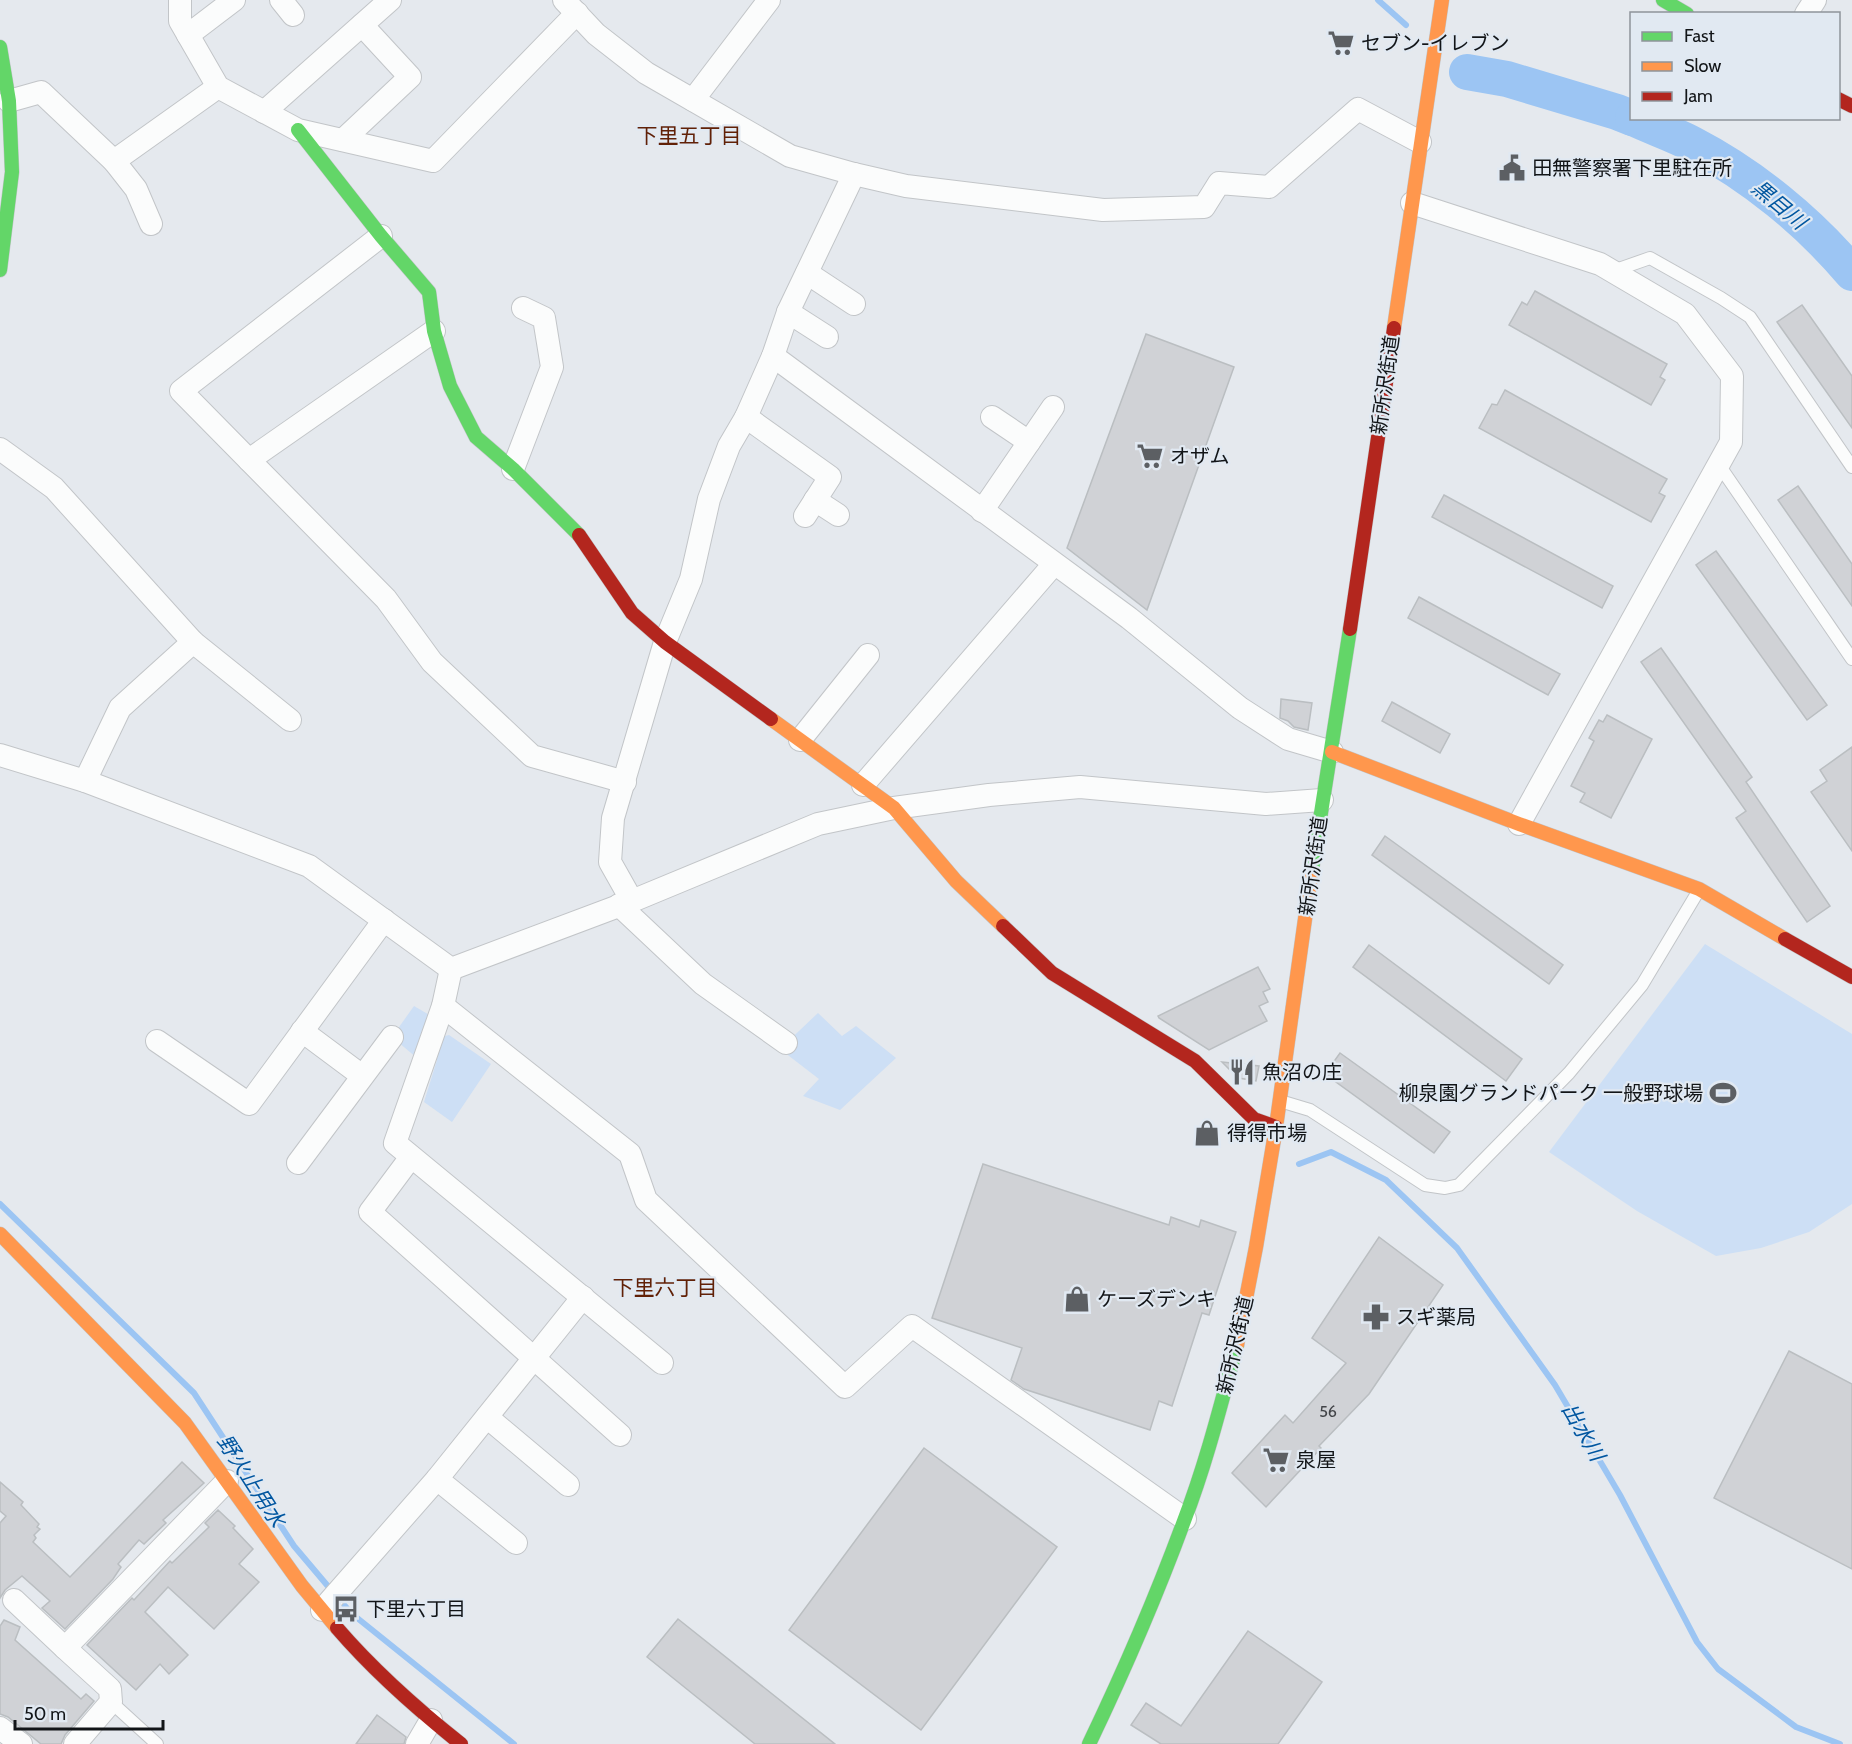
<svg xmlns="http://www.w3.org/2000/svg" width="1852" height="1744" font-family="Cabin,'Noto Sans JP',sans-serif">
<rect width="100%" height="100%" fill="#e5e9ee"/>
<g fill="#cddff5">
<path d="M1705,944L1852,1034V1204L1809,1232L1761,1248L1716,1256L1637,1211L1549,1152Z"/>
<path d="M414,1006L438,1020L423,1063L392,1037Z"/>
<path d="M818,1013L842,1036L856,1026L896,1058L840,1110L803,1096L819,1079L780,1049Z"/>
<path d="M449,1035L491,1064L452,1122L424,1102L437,1060V1038Z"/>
</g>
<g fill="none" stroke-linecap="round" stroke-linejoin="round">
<g stroke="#9cc5f3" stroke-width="6">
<path d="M1378,0L1406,25"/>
<path d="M1299,1164L1331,1152L1386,1180L1457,1248L1555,1385L1620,1495L1697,1642L1718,1669L1796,1727L1840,1744"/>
<path d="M0,1204L194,1393L294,1546L332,1591"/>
<path d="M339,1599L351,1613L514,1744"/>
</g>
<g stroke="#9cc5f3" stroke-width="36">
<path d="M1467,72L1507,79L1617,112L1632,118"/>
<path d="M1633,118C1652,127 1673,134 1692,144C1752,175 1809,222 1852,273"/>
</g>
</g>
<g fill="#d0d2d6" stroke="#babec1" stroke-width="1.5">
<path d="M1535,291L1667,364L1660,377L1665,380L1651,405L1509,325L1522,302L1527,305Z"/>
<path d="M1802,305L1852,376V428L1777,322Z"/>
<path d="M1146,334L1234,367L1147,610L1067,548Z"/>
<path d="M1505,390L1667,479L1659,493L1665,496L1651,522L1479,428L1492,404L1497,405Z"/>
<path d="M1798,486L1852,564V606L1778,500Z"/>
<path d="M1444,495L1613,586L1602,608L1432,517Z"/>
<path d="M1716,551L1827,705L1807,720L1696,565Z"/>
<path d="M1419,597L1560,674L1548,695L1408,618Z"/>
<path d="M1661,648L1752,777L1746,782L1830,906L1807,922L1736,818L1746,811L1641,662Z"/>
<path d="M1281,699L1312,703L1308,730L1294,727L1288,721L1280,718Z"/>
<path d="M1392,702L1450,734L1440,753L1382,721Z"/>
<path d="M1607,715L1652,739L1611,818L1580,802L1585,793L1571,786L1594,741L1589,738L1599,720L1603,722Z"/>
<path d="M1852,747V851L1811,792L1827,781L1820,770Z"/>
<path d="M1385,836L1563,965L1549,984L1372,855Z"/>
<path d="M1369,945L1522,1059L1506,1081L1353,967Z"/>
<path d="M1258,967L1270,989L1263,992L1268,1002L1259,1006L1267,1021L1209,1050L1159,1018L1158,1016Z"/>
<path d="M1340,1053L1450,1132L1434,1153L1325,1074Z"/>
<path d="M1222,1062L1259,1066L1256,1081L1238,1078Z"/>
<path d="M983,1164L1169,1225L1171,1217L1199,1227L1201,1220L1236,1232L1209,1315L1202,1313L1172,1406L1159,1401L1150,1430L1024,1389L1011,1380L1022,1348L932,1318Z"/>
<path d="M1379,1237L1443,1285L1369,1394L1319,1446L1321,1448L1266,1507L1232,1473L1285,1415L1293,1423L1346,1363L1312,1338Z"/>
<path d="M1789,1351L1852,1384V1569L1714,1498Z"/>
<path d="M924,1448L1057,1547L921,1730L789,1630Z"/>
<path d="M182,1462L204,1483L163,1520L166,1523L144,1544L139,1540L118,1564L121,1567L113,1579L65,1629L42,1608L50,1601L22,1576L5,1590L0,1598V1523L6,1516L0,1511V1482L23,1502L21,1505L39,1524L37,1527L40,1529L34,1535L36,1538L33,1542L70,1577Z"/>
<path d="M218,1510L235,1526L233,1528L253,1549L239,1564L259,1582L214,1629L168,1587L145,1612L188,1655L169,1674L160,1664L136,1690L87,1645L132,1598L134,1600L170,1561L172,1563L209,1527L205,1523Z"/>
<path d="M678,1619L835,1744H755L647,1657Z"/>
<path d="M4,1620L20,1627L15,1640L81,1699L86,1694L94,1701L65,1735L61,1744H41L8,1717L0,1714V1626Z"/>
<path d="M1248,1631L1322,1682L1278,1744H1161L1131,1725L1146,1703L1181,1726Z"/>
<path d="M377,1715L406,1737L404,1744H356Z"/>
</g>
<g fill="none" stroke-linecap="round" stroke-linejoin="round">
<g stroke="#c2c5c8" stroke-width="14">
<g id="lane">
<path d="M1613,271L1650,258L1721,298L1750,317L1852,467"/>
<path d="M1719,465L1852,659"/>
<path d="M1280,1101L1310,1110L1425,1185L1445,1188L1459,1185L1569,1073L1642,985L1699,890"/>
<path d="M111,1702L157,1744"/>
</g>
</g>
<g stroke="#c2c5c8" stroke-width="24">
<g id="street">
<path d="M180,0V21L218,87L298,130L433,161L577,13"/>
<path d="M281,0L293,15"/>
<path d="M564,0L596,34L646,73L790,156L854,174L906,186L1103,210L1204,207L1219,183L1269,187L1358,109L1420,142"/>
<path d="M1806,14L1815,0"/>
<path d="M188,35L234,0"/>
<path d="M693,100L769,0"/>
<path d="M9,101L41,92L114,161L136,189L151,224"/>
<path d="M264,112L390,0"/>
<path d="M343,140L410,77L362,25"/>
<path d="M114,161L218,87"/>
<path d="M1412,203L1600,264L1685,314L1732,376L1731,442L1519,824"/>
<path d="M381,236L181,391L386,599L432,662L532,756L625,782"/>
<path d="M807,273L854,304"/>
<path d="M788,312L827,337"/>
<path d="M773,356L1129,618L1240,708L1288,739L1332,752"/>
<path d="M746,417L830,477L805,516"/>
<path d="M992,417L1029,442"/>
<path d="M0,449L54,488L193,642L290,720"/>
<path d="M249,460L434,331"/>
<path d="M513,469L552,367L544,318L523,308"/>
<path d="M815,500L838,515"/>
<path d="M982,511L1053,407"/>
<path d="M800,740L868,655"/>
<path d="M0,755L85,781L309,866L451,969L632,901L818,824L894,808L989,795L1080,787L1266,804L1322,800"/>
<path d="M85,781L120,708L193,642"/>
<path d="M863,785L1054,564"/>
<path d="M632,901L610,862L613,818L665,642L691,579L709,499L729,446L746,417L773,356L788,312L854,174"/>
<path d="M619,905L703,984L786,1043"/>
<path d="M451,969L443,1006L395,1143L662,1363"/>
<path d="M443,1006L630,1154L646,1200L845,1387L912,1326L1185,1519"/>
<path d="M302,1031L361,1075"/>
<path d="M157,1041L249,1104L384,920"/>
<path d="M411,1157L370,1212L620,1435"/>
<path d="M298,1163L392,1037"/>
<path d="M487,1417L568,1485"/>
<path d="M437,1479L516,1543"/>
<path d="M14,1600L65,1648"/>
<path d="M322,1610L437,1479L583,1297"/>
<path d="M0,1728L21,1744"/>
<path d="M75,1744L111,1702L110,1689L65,1648L227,1481"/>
<path d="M417,1744L431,1720"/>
</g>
</g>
<g stroke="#c2c5c8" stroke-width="15">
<g id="fast">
<path d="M1663,0L1687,14"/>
<path d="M0,47L9,101L12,172L0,270"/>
<path d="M298,130L381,236L429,292L434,331L450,386L476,437L513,469L579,535"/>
<path d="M1311,876L1350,629"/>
<path d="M1089,1744C1124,1671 1156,1597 1184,1521C1206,1464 1221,1404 1237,1345"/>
</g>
</g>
<g stroke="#c2c5c8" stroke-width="15">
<g id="slow">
<path d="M1394,328L1442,0"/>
<path d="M771,719L894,808L956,881L1003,926"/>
<path d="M1332,752L1519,824L1699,889L1785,939"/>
<path d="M0,1234L185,1423L302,1586L337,1628"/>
<path d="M1237,1345L1256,1247L1276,1127L1311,876"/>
</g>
</g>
<g stroke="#c2c5c8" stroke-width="15">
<g id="jam">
<path d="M1838,99L1852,106"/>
<path d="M579,535L632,613L665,642L771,719"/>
<path d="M1350,629L1394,328"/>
<path d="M1003,926L1052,973L1195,1061L1254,1119L1276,1127"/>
<path d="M1785,939L1852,977"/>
<path d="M337,1628C374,1671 417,1709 461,1744"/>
</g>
</g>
<use href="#lane" stroke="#fbfcfc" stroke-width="12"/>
<use href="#street" stroke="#fbfcfc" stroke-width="22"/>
<use href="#fast" stroke="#63d668" stroke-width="14"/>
<use href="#slow" stroke="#ff974d" stroke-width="14"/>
<use href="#jam" stroke="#b3261e" stroke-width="14"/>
</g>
<defs>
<g id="supermarket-bare" transform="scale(2.07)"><path d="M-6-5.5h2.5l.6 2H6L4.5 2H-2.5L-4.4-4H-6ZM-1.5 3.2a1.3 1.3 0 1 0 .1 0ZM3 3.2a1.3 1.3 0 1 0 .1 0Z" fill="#5c5f63" stroke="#e1e9f2" stroke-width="2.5" paint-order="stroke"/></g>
<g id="civic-bare" transform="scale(2.07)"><path d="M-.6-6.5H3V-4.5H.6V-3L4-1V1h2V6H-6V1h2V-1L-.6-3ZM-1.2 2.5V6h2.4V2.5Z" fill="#5c5f63" stroke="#e1e9f2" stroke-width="2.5" paint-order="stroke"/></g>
<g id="restaurant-bare" transform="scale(2.07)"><path d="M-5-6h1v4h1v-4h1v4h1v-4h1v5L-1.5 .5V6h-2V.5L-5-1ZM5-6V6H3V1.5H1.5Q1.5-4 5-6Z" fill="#5c5f63" stroke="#e1e9f2" stroke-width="2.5" paint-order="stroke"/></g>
<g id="stadium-bare" transform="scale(2.07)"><path d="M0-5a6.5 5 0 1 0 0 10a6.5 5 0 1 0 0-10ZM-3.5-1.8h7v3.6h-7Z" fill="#5c5f63" stroke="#e1e9f2" stroke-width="2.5" paint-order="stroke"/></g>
<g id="shop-bare" transform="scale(2.07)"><path d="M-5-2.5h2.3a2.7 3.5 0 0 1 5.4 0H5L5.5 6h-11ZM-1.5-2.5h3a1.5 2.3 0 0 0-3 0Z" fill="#5c5f63" stroke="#e1e9f2" stroke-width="2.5" paint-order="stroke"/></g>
<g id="pharmacy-bare" transform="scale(2.07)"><path d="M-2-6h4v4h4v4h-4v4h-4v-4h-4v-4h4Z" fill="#5c5f63" stroke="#e1e9f2" stroke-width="2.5" paint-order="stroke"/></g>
<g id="bus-bare" transform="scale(2.07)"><path d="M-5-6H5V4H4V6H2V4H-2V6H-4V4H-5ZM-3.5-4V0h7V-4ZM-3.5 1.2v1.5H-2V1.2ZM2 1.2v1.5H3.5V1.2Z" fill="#5c5f63" stroke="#e1e9f2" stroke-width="2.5" paint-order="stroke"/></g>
</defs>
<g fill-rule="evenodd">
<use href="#supermarket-bare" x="1341" y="43"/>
<use href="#civic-bare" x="1512" y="168"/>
<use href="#supermarket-bare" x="1150" y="456"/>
<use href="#restaurant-bare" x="1242" y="1072"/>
<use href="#stadium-bare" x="1723" y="1093"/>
<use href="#shop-bare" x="1207" y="1133"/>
<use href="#shop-bare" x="1077" y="1299"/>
<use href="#pharmacy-bare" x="1376" y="1317"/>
<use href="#supermarket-bare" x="1276" y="1460"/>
<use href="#bus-bare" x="346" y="1609"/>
</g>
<g text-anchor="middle" stroke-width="4.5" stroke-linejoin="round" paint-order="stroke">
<g font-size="16" fill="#424448">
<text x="1328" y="1417">56</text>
</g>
<g font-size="20" fill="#121518" stroke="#e1e9f2" text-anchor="start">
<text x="1361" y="50">セブン-イレブン</text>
<text x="1532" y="175">田無警察署下里駐在所</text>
<text x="1170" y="463">オザム</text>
<text x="1262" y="1079">魚沼の庄</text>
<text x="1703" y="1100" text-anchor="end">柳泉園グランドパーク 一般野球場</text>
<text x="1227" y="1140">得得市場</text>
<text x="1097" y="1306">ケーズデンキ</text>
<text x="1396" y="1324">スギ薬局</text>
<text x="1296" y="1467">泉屋</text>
<text x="366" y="1616">下里六丁目</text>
</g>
<g font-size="20" fill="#121518" stroke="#e1e9f2">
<text transform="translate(1385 385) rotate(-82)" y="7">新所沢街道</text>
<text transform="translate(1313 866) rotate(-82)" y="7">新所沢街道</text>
<text transform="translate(1235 1345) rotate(-77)" y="7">新所沢街道</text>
</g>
<g font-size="21" fill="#612107" stroke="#e1e9f2">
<text x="689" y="143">下里五丁目</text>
<text x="665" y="1295">下里六丁目</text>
</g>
<g font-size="21" font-style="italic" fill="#0056a0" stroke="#e1e9f2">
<text transform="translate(1779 205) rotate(40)" y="7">黒目川</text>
<text transform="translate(1583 1432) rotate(60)" y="7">出水川</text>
<text transform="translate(251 1481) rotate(57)" y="7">野火止用水</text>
</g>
</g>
<rect x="1630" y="12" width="210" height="108" fill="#e1e9f2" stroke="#8e949b" stroke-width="1.5"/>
<rect x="1642" y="32" width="30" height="9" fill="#63d668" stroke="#8e949b" stroke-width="1.5"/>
<text x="1684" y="42" font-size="18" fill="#121518">Fast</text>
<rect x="1642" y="62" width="30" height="9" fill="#ff974d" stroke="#8e949b" stroke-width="1.5"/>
<text x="1684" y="72" font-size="18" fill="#121518">Slow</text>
<rect x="1642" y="92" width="30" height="9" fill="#b3261e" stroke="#8e949b" stroke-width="1.5"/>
<text x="1684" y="102" font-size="18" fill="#121518">Jam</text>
<path d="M15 1720v9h148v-9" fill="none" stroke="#121518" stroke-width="3"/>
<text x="24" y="1720" font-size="18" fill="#121518" stroke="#e1e9f2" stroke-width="4.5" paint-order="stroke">50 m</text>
</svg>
